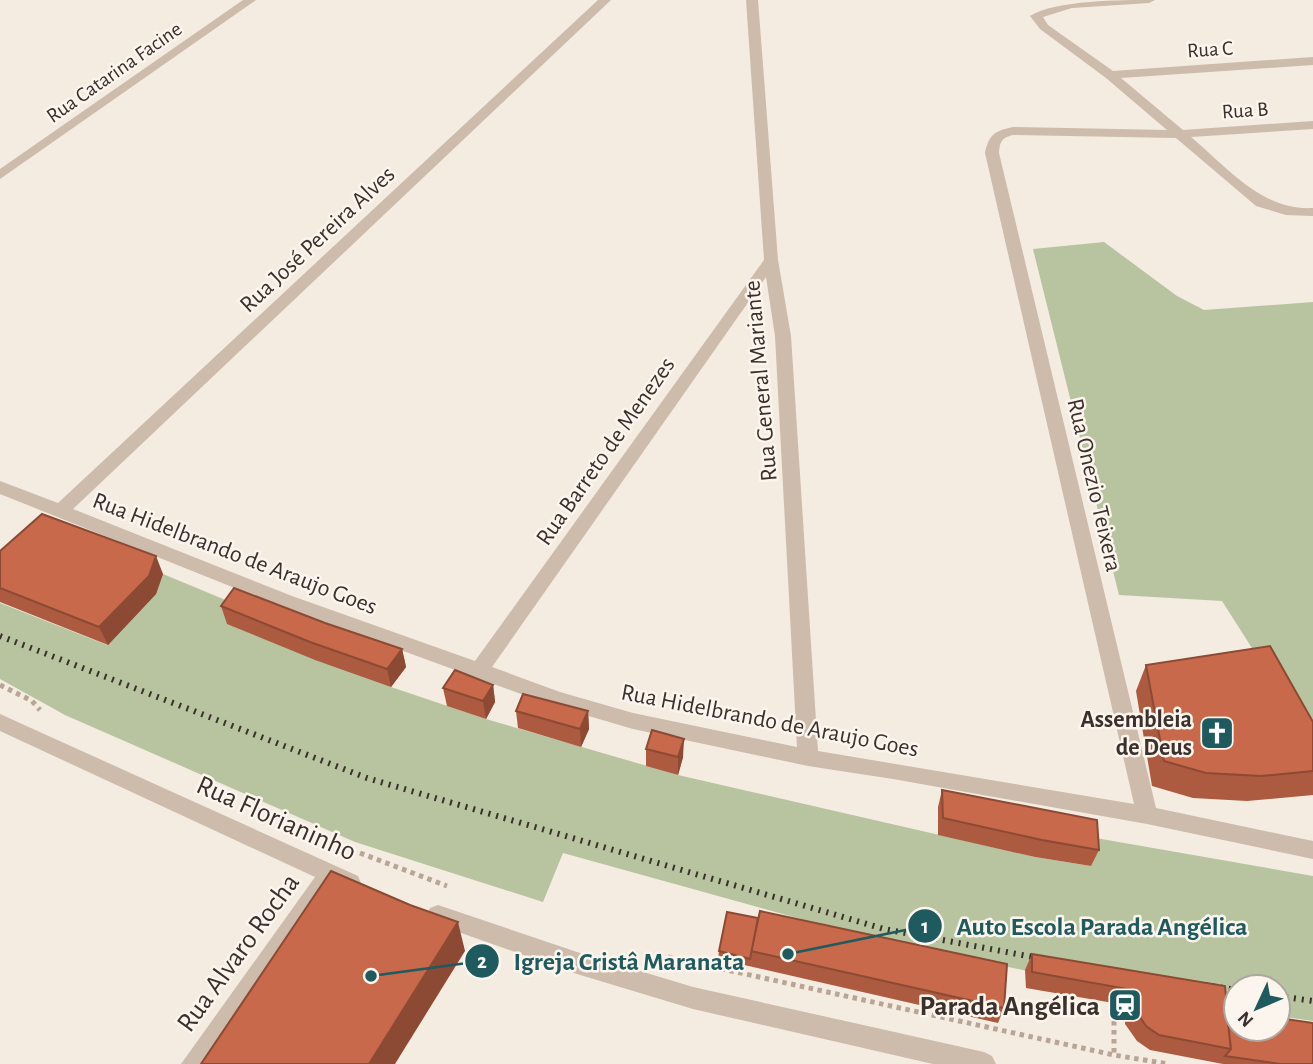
<svg xmlns="http://www.w3.org/2000/svg" width="1313" height="1064" font-family="'Alegreya Sans',sans-serif">
<rect width="100%" height="100%" fill="#f4ebe1"/>
<g fill="#b8c4a0">
<path d="M1104,242L1177,296L1204,310L1313,302V744L1222,601L1119,595L1033,249Z"/>
<path d="M163,574L240,606L391,687L486,719L678,775L1035,857L1091,866L1090,837L1313,876V1021L1278,1016V987H1236V1011L1215,1009L880,941L563,853L543,902L355,842L65,715L0,679V603L107,645L156,594Z"/>
</g>
<g fill="none" stroke-linecap="round" stroke-linejoin="round">
<g stroke="#b9a596" stroke-width="5" stroke-dasharray="4.5 4.5" stroke-linecap="butt">
<path d="M0,685L32,701L40,710"/>
<path d="M360,853L447,886"/>
<path d="M668,957L1114,1055L1168,1064"/>
<path d="M1114,1003V1055"/>
</g>
<g fill="#cdbbac" fill-rule="evenodd">
<path d="M243,0H256L0,179V169Z"/>
<path d="M598,0H611L73,509L292,596L475,661L764,260L746,0H758L778,260L791,336L818,751L1134,804L985,153C989,134 995,131 1013,127L1167,130L1106,78L1040,29L1030,16C1055,0 1122,0 1155,0L1149,3L1072,8L1043,17L1048,25L1113,71L1313,57V65L1121,78L1183,130L1313,121V129L1191,137C1228,168 1262,211 1313,208V216L1286,215L1256,206L1176,138L1013,135C1001,138 1000,142 999,153L1156,808L1313,841V859L1147,824L893,779L808,766L633,729L551,705L280,606L0,494V481L58,503ZM766,277L775,336L797,747L633,713L560,692L492,667Z"/>
<path d="M0,714L358,876L361,883L358,890L350,893L334,886L207,1064H181L315,877L0,731Z"/>
<path d="M438,905L577,952L693,987L984,1052L992,1056L996,1064H933L693,1009L577,974L430,922L427,915L430,908Z"/>
</g>
<g stroke="#3b302b" stroke-width="6" stroke-dasharray="2 6" stroke-linecap="butt">
<path d="M0,636L367,778L884,929L1049,960"/>
<path d="M1205,985L1236,990"/>
<path d="M1278,996L1313,1001"/>
</g>
</g>
<g fill="#ac5a40">
<path d="M0,551L163,574L156,594L108,645L0,602Z"/>
<path d="M221,606L325,623L402,649L406,667L391,687L315,660L227,624Z"/>
<path d="M1146,665L1313,722V795L1247,801L1193,798L1152,786L1136,691Z"/>
<path d="M493,685L495,702L486,719L447,706L443,688Z"/>
<path d="M516,711H588L589,729L581,747L518,728Z"/>
<path d="M646,749L683,757L678,775L646,766Z"/>
<path d="M942,790L1099,850L1091,866L1035,857L938,835V807Z"/>
<path d="M727,912L1004,1008L998,1023L718,959L719,951Z"/>
<path d="M1032,954L1227,1014L1313,1064H1223L1150,1050L1137,1041L1125,1024V1005L1026,988L1025,970Z"/>
</g>
<g fill="#8c4a34">
<path d="M156,556L163,574L156,594L108,645L99,627Z"/>
<path d="M402,649L406,667L391,687L387,669Z"/>
<path d="M493,685L495,702L486,719L483,701Z"/>
<path d="M588,711L589,729L581,747L580,729Z"/>
<path d="M684,739L683,757L678,775V757Z"/>
<path d="M458,922L465,951L395,1064H369Z"/>
</g>
<g fill="#c8694b" stroke="#8c4a34" stroke-width="2">
<path d="M42,514L156,556L149,576L99,627L0,588V551Z"/>
<path d="M234,588L325,623L402,649L387,669L310,642L221,606Z"/>
<path d="M1270,646L1313,722V771L1261,776L1206,773L1164,761L1146,665Z"/>
<path d="M455,670L493,685L483,701L443,688Z"/>
<path d="M523,694L588,711L580,729L516,711Z"/>
<path d="M652,730L684,739L678,757L646,749Z"/>
<path d="M942,790L1097,820L1099,850L1042,840L943,818Z"/>
<path d="M331,871L410,905L458,922L369,1064H201Z"/>
<path d="M760,911L1007,964L1004,1008L751,951Z"/>
<path d="M727,912L758,918L750,959L719,951Z"/>
<path d="M1032,954L1225,986L1231,1049L1159,1035L1146,1026L1134,1008L1133,990L1032,972Z"/>
<path d="M1227,1014L1236,1016V1029H1278V1018L1313,1023V1064H1280L1225,1056L1231,1049Z"/>
</g>
<defs>
<g id="church-square" transform="scale(1.75)"><rect x="-9" y="-9" width="18" height="18" rx="4" fill="#1f5a5e" stroke="#fbf5ee"/><path d="M-1.2-6h2.4v3.5h3.3v2.4h-3.3V6h-2.4V-.1h-3.3v-2.4h3.3Z" fill="#fff"/></g>
<g id="station-square" transform="scale(1.75)"><rect x="-9" y="-9" width="18" height="18" rx="4" fill="#1f5a5e" stroke="#fbf5ee"/><path d="M-3-6H3Q5-6 5-4V2Q5 4 3 4L4.5 6H3L1.5 4h-3L-3 6H-4.5L-3 4Q-5 4-5 2V-4Q-5-6-3-6ZM-3.5-4v3h7v-3ZM-3.5 1v1.5H-2V1ZM2 1v1.5H3.5V1Z" fill="#fff"/></g>
</defs>
<g fill-rule="evenodd">
<use href="#church-square" x="1217" y="733"/>
<use href="#station-square" x="1125" y="1005"/>
</g>
<g text-anchor="middle" stroke-width="5" stroke-linejoin="round" paint-order="stroke">
<g font-size="21" fill="#3b302b" stroke="#fbf5ee">
<text transform="translate(1210 49) rotate(-4)" y="7">Rua C</text>
<text transform="translate(114 72) rotate(-35)" y="7">Rua Catarina Facine</text>
<text transform="translate(1245 110) rotate(-4)" y="7">Rua B</text>
</g>
<g font-size="24" fill="#3b302b" stroke="#fbf5ee">
<text transform="translate(317 239) rotate(-43)" y="8">Rua José Pereira Alves</text>
<text transform="translate(760 381) rotate(-95)" y="8">Rua General Mariante</text>
<text transform="translate(605 451) rotate(-55)" y="8">Rua Barreto de Menezes</text>
<text transform="translate(1095 485) rotate(77)" y="8">Rua Onezio Teixera</text>
<text transform="translate(235 553) rotate(21)" y="8">Rua Hidelbrando de Araujo Goes</text>
<text transform="translate(770 720) rotate(11)" y="8">Rua Hidelbrando de Araujo Goes</text>
</g>
<g font-size="24" font-weight="bold" fill="#3b302b" stroke="#fbf5ee" text-anchor="end">
<text x="1192" y="727">Assembleia<tspan x="1192" dy="28">de Deus</tspan></text>
</g>
<g font-size="28" fill="#3b302b" stroke="#fbf5ee">
<text transform="translate(277 817) rotate(24)" y="10">Rua Florianinho</text>
<text transform="translate(237 952) rotate(-54)" y="10">Rua Alvaro Rocha</text>
</g>
<g font-size="28" font-weight="bold" fill="#3b302b" stroke="#fbf5ee" text-anchor="end">
<text x="1100" y="1015">Parada Angélica</text>
</g>
</g>
<path fill="none" stroke="#1f5a5e" stroke-width="2.5" d="M788 954L925 926M371 976L482 961"/>
<g fill="#1f5a5e" stroke="#fbf5ee" stroke-width="2.5">
<circle cx="788" cy="954" r="7"/>
<circle cx="371" cy="976" r="7"/>
<circle cx="925" cy="926" r="18"/>
<circle cx="482" cy="961" r="18"/>
</g>
<g font-size="21" text-anchor="middle" font-weight="bold" fill="#fff">
<text x="925" y="933">1</text>
<text x="482" y="968">2</text>
</g>
<g font-size="26" text-anchor="middle" font-weight="bold" fill="#1f5a5e" stroke="#fbf5ee" stroke-width="5" stroke-linejoin="round" paint-order="stroke">
<text x="1102" y="935">Auto Escola Parada Angélica</text>
<text x="629" y="970">Igreja Cristâ Maranata</text>
</g>
<g transform="translate(1257 1008) rotate(226)"><circle r="33" fill="#fbf5ee" stroke="#aea6a0" stroke-width="2"/>
<path d="M0-5L12 26L0 18L-12 26Z" fill="#1f5a5e"/>
<text y="-10" font-size="19" font-weight="bold" text-anchor="middle" fill="#3b302b">N</text>
</g>
</svg>
